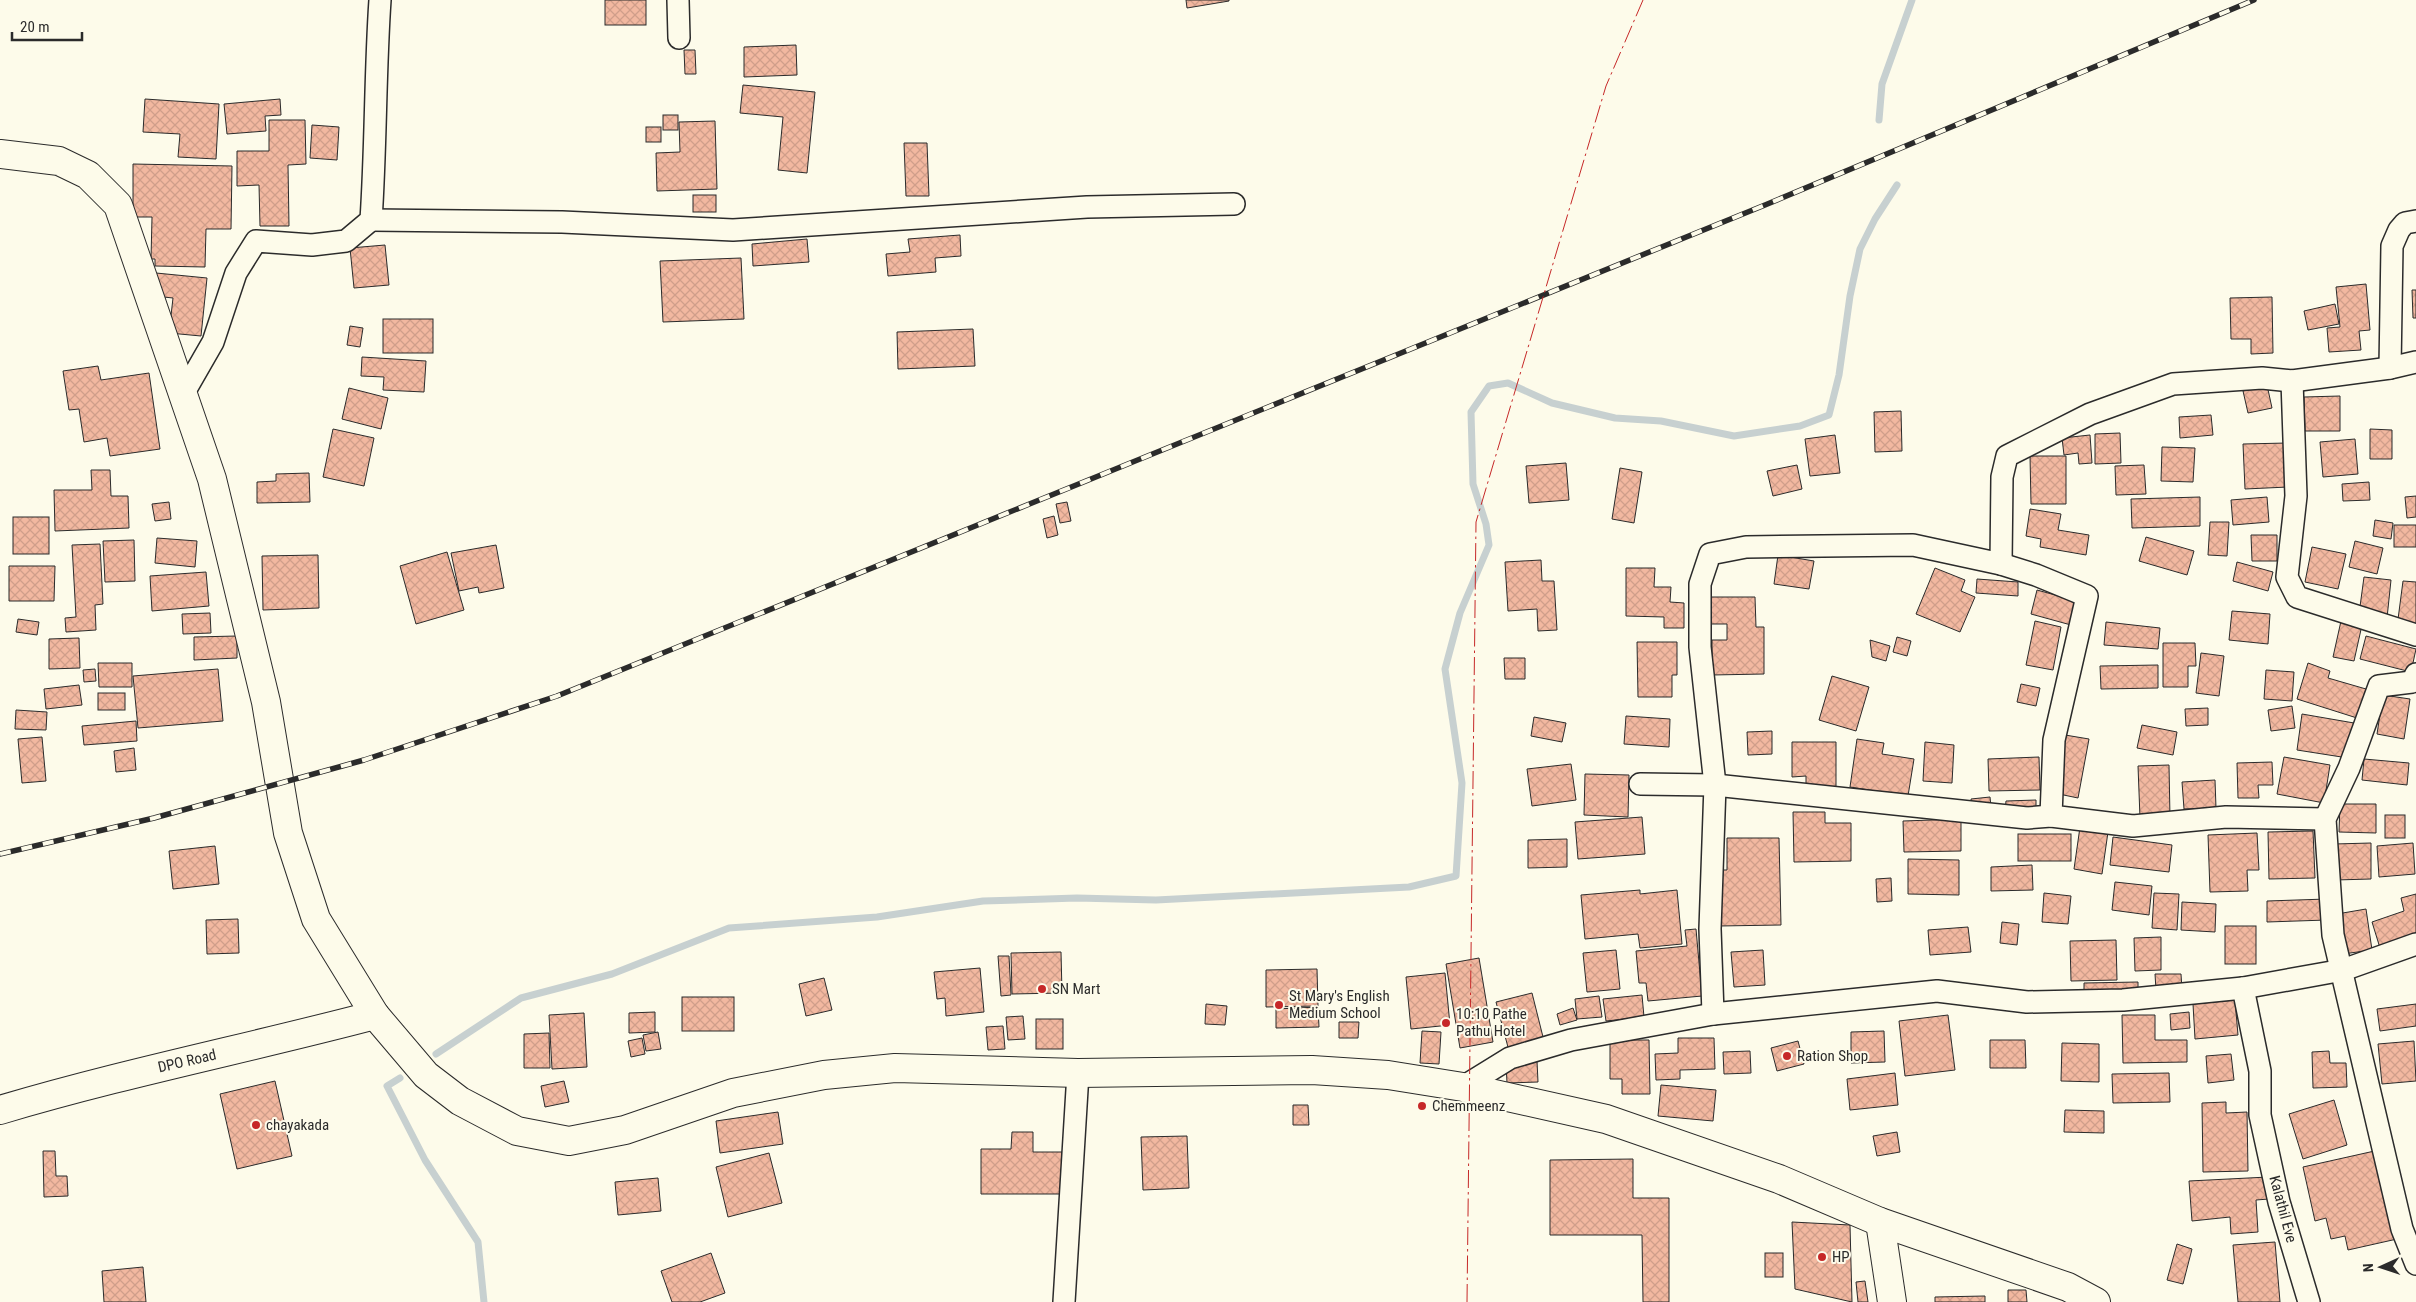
<svg xmlns="http://www.w3.org/2000/svg" width="2416" height="1302" font-family="'Roboto Condensed',sans-serif">
<defs>
<pattern id="building-cross-hatch" width="8" height="8" patternUnits="userSpaceOnUse" patternTransform="scale(1.25)"><rect width="8" height="8" fill="#f2b8a0"/><path d="M0 0l8 8M0 8l8-8" fill="none" stroke="#d09e8a"/></pattern>
</defs>
<rect width="100%" height="100%" fill="#fdfbea"/>
<g fill="none" stroke-linecap="round" stroke-linejoin="round">
<g stroke="#c7d0d0" stroke-width="7">
<path d="M1879,120L1882,84L1912,0"/>
<path d="M436,1054L521,998L612,974L729,928L877,917L983,901L1077,898L1156,900L1409,887L1456,876L1462,783L1445,669L1460,613L1489,545L1486,524L1473,484L1471,412L1489,386L1508,383L1552,403L1615,418L1661,421L1734,436L1800,426L1829,415L1839,375L1850,296L1860,249L1875,219L1897,185"/>
<path d="M400,1078L387,1086L425,1160L478,1242L484,1302"/>
</g>
</g>
<g fill="url(#building-cross-hatch)" stroke="#2b2b2b">
<rect x="605" y="0" width="41" height="25"/>
<path d="M1186,0H1229V1L1187,8Z"/>
<path d="M796,45L797,75L744,77V47Z"/>
<path d="M684,50H695L696,74H685Z"/>
<path d="M743,85L815,92L807,173L778,170L783,117L740,113Z"/>
<path d="M145,99L219,104L216,159L178,157L180,134L143,132Z"/>
<path d="M280,99L281,115L265,116L266,131L227,134L224,104Z"/>
<rect x="663" y="115" width="15" height="15"/>
<path d="M269,120H305L306,164L288,165L289,226H260L259,185L237,186V151H269Z"/>
<path d="M715,121L717,189L657,191L656,153L680,152L679,122Z"/>
<path d="M312,125L339,127L337,160L310,158Z"/>
<rect x="646" y="127" width="15" height="15"/>
<path d="M904,143H927L929,196H906Z"/>
<path d="M133,164L232,166L231,229H206L205,267L155,266V259H151L152,217H133Z"/>
<rect x="693" y="195" width="23" height="17"/>
<path d="M960,235L961,256L935,258L936,272L888,276L886,254L910,252L908,239Z"/>
<path d="M807,239L809,262L753,266L752,244Z"/>
<path d="M385,245L389,285L354,288L350,248Z"/>
<path d="M741,258L744,319L663,322L660,261Z"/>
<path d="M156,273L207,278L201,336L169,333L173,298L154,296Z"/>
<path d="M2366,284L2370,330L2359,331L2361,350L2329,352L2327,328L2340,327L2336,287Z"/>
<path d="M2412,290H2416V318H2413Z"/>
<path d="M2272,297L2273,353L2251,354V339H2231L2230,298Z"/>
<path d="M2335,304L2339,324L2308,330L2304,311Z"/>
<rect x="383" y="319" width="50" height="34"/>
<path d="M350,326L363,328L360,347L347,345Z"/>
<path d="M973,329L975,366L898,369L897,332Z"/>
<path d="M362,357L426,361L424,392L383,390L384,377L361,376Z"/>
<path d="M98,366L101,380L149,373L160,449L110,456L107,438L84,442L79,409L69,410L63,371Z"/>
<path d="M2267,385L2272,408L2248,413L2243,391Z"/>
<path d="M349,388L388,398L381,429L342,419Z"/>
<path d="M2340,396V431H2305L2304,397Z"/>
<path d="M1901,411L1902,451L1875,452L1874,412Z"/>
<path d="M2211,415L2213,435L2180,438L2179,417Z"/>
<path d="M333,429L374,438L364,486L323,477Z"/>
<path d="M2370,429L2392,430V459H2370Z"/>
<path d="M2120,433L2121,463L2095,464V434Z"/>
<path d="M1835,435L1840,473L1810,476L1805,439Z"/>
<path d="M2090,435L2092,463L2079,464L2078,453L2064,455L2062,438Z"/>
<path d="M2355,439L2358,474L2323,477L2320,442Z"/>
<path d="M2287,443L2288,487L2245,489L2243,444Z"/>
<path d="M2162,447L2195,448L2193,482L2161,481Z"/>
<path d="M2030,456H2066V504H2031Z"/>
<path d="M1566,463L1569,500L1529,503L1526,466Z"/>
<path d="M1797,465L1802,489L1773,496L1767,471Z"/>
<path d="M2144,465L2146,494L2116,495L2115,466Z"/>
<path d="M1620,468L1642,472L1634,523L1612,519Z"/>
<path d="M91,470H110L111,496H128L129,528L55,531L54,490H92Z"/>
<path d="M309,473L310,502L257,503V482L276,481V474Z"/>
<path d="M2369,482L2370,500L2343,501L2342,484Z"/>
<path d="M2416,496V517L2407,518L2405,497Z"/>
<path d="M2200,497V526L2132,528L2131,499Z"/>
<path d="M2267,497L2269,522L2233,525L2231,500Z"/>
<path d="M169,502L171,519L155,521L152,504Z"/>
<path d="M1067,502L1071,521L1060,523L1056,504Z"/>
<path d="M2030,509L2061,514L2058,530L2089,535L2086,555L2040,547L2041,539L2026,536Z"/>
<path d="M1054,516L1058,535L1047,538L1043,519Z"/>
<rect x="13" y="517" width="36" height="37"/>
<path d="M2375,520L2393,523L2391,539L2373,536Z"/>
<path d="M2210,522H2229L2227,556L2208,555Z"/>
<rect x="2394" y="525" width="22" height="22"/>
<path d="M2251,535H2277V561H2252Z"/>
<path d="M2146,537L2194,551L2187,575L2139,561Z"/>
<path d="M157,538L197,541L195,567L155,563Z"/>
<path d="M134,540L135,581L105,582L103,541Z"/>
<path d="M2355,541L2383,548L2377,574L2349,567Z"/>
<path d="M100,544L103,604L95,605L96,630L66,632L65,618L76,617L72,545Z"/>
<path d="M496,545L504,588L479,593L478,587L459,591L451,553Z"/>
<path d="M2312,547L2346,554L2338,589L2305,582Z"/>
<path d="M447,552L464,610L416,624L400,566Z"/>
<path d="M318,555L319,608L263,610L262,556Z"/>
<path d="M1778,555L1814,561L1809,589L1774,584Z"/>
<path d="M1541,560L1542,581H1554L1557,630L1538,631L1537,609L1508,611L1505,562Z"/>
<path d="M2237,562L2273,572L2268,591L2233,581Z"/>
<path d="M9,566H55L54,601H9Z"/>
<path d="M1626,568H1655L1654,587H1671L1670,602L1684,603V628H1664V617L1626,616Z"/>
<path d="M1935,568L1965,580L1961,591L1975,597L1960,632L1916,614Z"/>
<path d="M206,572L209,606L152,611L150,576Z"/>
<path d="M2364,577L2391,580L2387,618L2359,614Z"/>
<path d="M1977,579L2018,582V596L1976,593Z"/>
<path d="M2403,581L2416,582V629L2397,627Z"/>
<path d="M2037,590L2077,601L2071,625L2031,614Z"/>
<path d="M1711,597H1755L1756,627H1764V674L1712,675V640H1727V624H1710Z"/>
<path d="M2232,611L2270,614L2268,644L2229,640Z"/>
<path d="M210,613L211,633L183,634L182,614Z"/>
<path d="M18,619L39,622L37,635L16,632Z"/>
<path d="M2035,621L2061,627L2053,670L2026,665Z"/>
<path d="M2341,621L2362,625L2354,661L2333,657Z"/>
<path d="M2106,622L2160,628L2158,649L2104,645Z"/>
<path d="M237,636V658L194,660V637Z"/>
<path d="M2366,636L2416,649L2411,672L2360,659Z"/>
<path d="M1897,637L1911,641L1907,656L1893,652Z"/>
<path d="M79,638L80,668L49,669V639Z"/>
<path d="M1870,640L1890,646L1886,661L1872,657Z"/>
<path d="M1637,642H1677V675H1672V697H1638Z"/>
<path d="M2163,643H2195L2196,666H2188V687H2163Z"/>
<path d="M2201,653L2224,656L2219,696L2196,693Z"/>
<path d="M1504,658H1525V679H1505Z"/>
<path d="M98,663H132V687H99Z"/>
<path d="M2308,663L2330,671L2328,678L2366,689L2357,718L2297,699Z"/>
<path d="M2158,665V688L2101,689L2100,666Z"/>
<path d="M95,669L96,681L84,682L83,670Z"/>
<path d="M218,669L223,721L138,728L133,676Z"/>
<path d="M2266,670L2294,672L2292,701L2264,699Z"/>
<path d="M1832,676L1869,687L1856,731L1819,720Z"/>
<path d="M2021,684L2040,688L2036,706L2017,702Z"/>
<path d="M79,685L82,705L46,709L44,689Z"/>
<rect x="98" y="693" width="27" height="17"/>
<path d="M2383,695L2410,699L2404,739L2377,734Z"/>
<path d="M2292,706L2295,728L2271,731L2268,710Z"/>
<path d="M2208,708V725L2186,726L2185,709Z"/>
<path d="M16,710L47,712L46,730L15,729Z"/>
<path d="M2302,714L2354,723L2348,758L2297,750Z"/>
<path d="M1626,716L1670,719L1669,747L1624,744Z"/>
<path d="M1534,717L1566,723L1562,742L1531,736Z"/>
<path d="M136,721L137,741L84,745L82,726Z"/>
<path d="M2142,725L2177,732L2173,755L2137,748Z"/>
<path d="M1772,731V754L1748,755L1747,732Z"/>
<path d="M2065,735L2089,739L2078,798L2054,793Z"/>
<path d="M42,737L46,781L22,783L18,739Z"/>
<path d="M1857,739L1884,743L1882,754L1914,759L1908,796L1850,787Z"/>
<path d="M1792,742H1836V788H1806V776L1792,777Z"/>
<path d="M1925,742L1954,745L1952,783L1923,781Z"/>
<path d="M134,748L136,770L116,772L114,751Z"/>
<path d="M2039,757L2040,790L1989,791L1988,759Z"/>
<path d="M2284,757L2330,765L2324,803L2277,794Z"/>
<path d="M2364,759L2409,763L2407,785L2362,780Z"/>
<path d="M2272,762L2273,785H2258L2259,798H2238L2237,763Z"/>
<path d="M1571,764L1576,800L1532,806L1527,769Z"/>
<path d="M2169,765L2170,818H2140L2138,766Z"/>
<path d="M1585,774L1629,775L1628,817L1584,815Z"/>
<path d="M2215,780L2216,808L2184,809L2182,782Z"/>
<path d="M1990,797L1991,807L1972,809L1971,799Z"/>
<path d="M2036,800V811H2005L2006,801Z"/>
<path d="M2340,804H2376V833L2339,832Z"/>
<path d="M1793,812H1825V823H1851V861L1794,862Z"/>
<rect x="2385" y="815" width="20" height="23"/>
<path d="M1642,817L1645,854L1578,859L1575,822Z"/>
<path d="M1961,819V851L1904,852L1903,821Z"/>
<path d="M2080,827L2108,832L2102,874L2074,869Z"/>
<path d="M2313,831L2315,878L2269,879L2268,832Z"/>
<path d="M2257,833L2259,870H2247L2248,891L2210,892L2208,835Z"/>
<rect x="2018" y="834" width="53" height="27"/>
<path d="M2113,837L2172,845L2169,872L2110,865Z"/>
<path d="M1727,838H1779L1781,925L1719,926V870H1727Z"/>
<path d="M1567,839V867L1528,868V840Z"/>
<path d="M2371,843V879L2335,880L2334,844Z"/>
<path d="M2413,843L2415,874L2379,877L2377,846Z"/>
<path d="M215,846L219,884L173,889L169,851Z"/>
<path d="M1908,859L1959,860V895L1908,894Z"/>
<path d="M2032,865L2033,890L1991,891V867Z"/>
<path d="M1891,878L1892,901L1877,902L1876,879Z"/>
<path d="M2115,882L2152,886L2149,915L2112,910Z"/>
<path d="M1640,890V894L1677,890L1682,944L1640,948L1638,934L1585,939L1581,895Z"/>
<path d="M2044,893L2071,896L2068,924L2042,922Z"/>
<path d="M2154,893L2179,894L2177,930L2152,928Z"/>
<path d="M2416,894V937L2380,948L2372,922L2404,911L2401,898Z"/>
<path d="M2327,899V920L2267,922V901Z"/>
<path d="M2182,902L2216,904L2215,932L2181,930Z"/>
<path d="M2366,909L2372,950L2343,954L2337,914Z"/>
<path d="M238,919L239,953L207,954L206,920Z"/>
<path d="M2002,922L2019,924L2017,945L2000,943Z"/>
<rect x="2225" y="926" width="31" height="38"/>
<path d="M1968,927L1971,952L1930,955L1928,930Z"/>
<path d="M1696,929L1702,996L1648,1001L1646,983H1639L1636,951L1687,946L1685,930Z"/>
<path d="M2161,937V970L2135,971L2134,938Z"/>
<path d="M2116,940L2117,980L2071,981L2070,941Z"/>
<path d="M1616,950L1620,989L1587,992L1583,953Z"/>
<path d="M1763,950L1765,985L1734,987L1731,952Z"/>
<path d="M1061,952L1062,993L1012,994L1011,953Z"/>
<path d="M998,956H1009L1011,995L1001,996Z"/>
<path d="M1479,958L1493,1042L1460,1048L1446,964Z"/>
<path d="M980,968L984,1012L946,1016L945,998L937,999L934,972Z"/>
<path d="M1317,969L1318,1006L1266,1007V970Z"/>
<path d="M1445,973L1450,1025L1411,1029L1406,977Z"/>
<path d="M2155,974H2181L2182,990H2156Z"/>
<path d="M824,978L832,1010L806,1016L799,984Z"/>
<path d="M2138,982V997L2084,998V983Z"/>
<path d="M1532,993L1544,1041L1509,1051L1496,1002Z"/>
<path d="M1642,995L1644,1017L1606,1021L1603,999Z"/>
<path d="M1599,996L1602,1017L1577,1019L1575,999Z"/>
<rect x="682" y="997" width="52" height="34"/>
<path d="M2235,1000L2238,1035L2195,1039L2193,1004Z"/>
<path d="M1206,1004L1227,1006L1225,1025L1205,1024Z"/>
<path d="M2416,1004V1026L2380,1031L2377,1009Z"/>
<path d="M1318,1007L1319,1027L1276,1028V1009Z"/>
<path d="M1573,1008L1577,1020L1560,1025L1557,1014Z"/>
<path d="M655,1012V1032L629,1033V1013Z"/>
<path d="M2189,1012L2190,1028L2171,1030L2170,1014Z"/>
<path d="M584,1013L587,1067L552,1069L549,1015Z"/>
<path d="M1948,1015L1955,1070L1905,1076L1899,1021Z"/>
<path d="M2122,1015H2155V1040H2187V1062L2123,1063Z"/>
<path d="M1023,1016L1025,1039L1008,1040L1006,1017Z"/>
<rect x="1036" y="1019" width="27" height="30"/>
<path d="M1339,1022H1359L1358,1038H1339Z"/>
<path d="M1003,1026L1005,1049L988,1050L986,1027Z"/>
<path d="M1422,1031L1441,1032L1439,1064L1420,1063Z"/>
<path d="M1884,1031L1885,1062L1851,1063V1032Z"/>
<path d="M658,1032L661,1049L646,1051L643,1035Z"/>
<path d="M549,1033L550,1068H524V1034Z"/>
<path d="M642,1038L645,1054L631,1057L628,1041Z"/>
<path d="M1678,1038H1714L1715,1069L1680,1070V1079L1656,1080L1655,1054L1678,1053Z"/>
<path d="M1610,1040H1649L1650,1094H1622V1079H1610Z"/>
<path d="M1990,1040H2025L2026,1068H1990Z"/>
<path d="M1798,1041L1804,1064L1777,1071L1771,1048Z"/>
<path d="M2414,1041L2416,1081L2382,1084L2378,1044Z"/>
<path d="M2062,1043L2099,1044V1082L2061,1081Z"/>
<path d="M1750,1051L1751,1073L1724,1074L1723,1052Z"/>
<path d="M2329,1051L2330,1063H2346L2347,1087L2313,1088L2312,1052Z"/>
<path d="M2231,1054L2234,1080L2208,1083L2206,1056Z"/>
<path d="M1537,1061L1538,1082L1507,1083L1506,1062Z"/>
<path d="M1895,1073L1898,1105L1850,1110L1847,1079Z"/>
<path d="M2169,1073L2170,1102L2113,1103L2112,1074Z"/>
<path d="M275,1081L292,1156L237,1169L220,1094Z"/>
<path d="M564,1081L569,1102L545,1107L541,1086Z"/>
<path d="M1661,1085L1716,1090L1713,1121L1658,1116Z"/>
<path d="M2334,1100L2347,1145L2303,1159L2289,1114Z"/>
<path d="M2226,1102V1113L2247,1112L2248,1171L2203,1172L2202,1103Z"/>
<path d="M1293,1105H1308L1309,1125H1293Z"/>
<path d="M2065,1110L2104,1111V1133L2064,1132Z"/>
<path d="M778,1112L783,1144L720,1153L716,1121Z"/>
<path d="M1012,1132H1033V1152H1062V1194H981V1149H1011Z"/>
<path d="M1897,1132L1900,1152L1877,1156L1873,1136Z"/>
<path d="M1187,1136L1189,1188L1143,1190L1141,1137Z"/>
<path d="M2379,1150L2397,1239L2348,1250L2345,1236L2331,1239L2326,1218L2315,1221L2303,1167Z"/>
<path d="M43,1151H55L56,1176H67L68,1196L44,1197Z"/>
<path d="M769,1153L782,1203L728,1217L716,1167Z"/>
<path d="M1633,1159V1198H1669V1302H1643L1642,1235H1550V1160Z"/>
<path d="M2268,1177L2269,1199L2256,1200L2258,1232L2231,1234L2230,1217L2192,1221L2189,1181Z"/>
<path d="M658,1178L661,1211L618,1215L615,1182Z"/>
<path d="M1792,1222L1850,1225L1852,1302L1795,1289Z"/>
<path d="M2275,1242L2280,1302H2238L2233,1245Z"/>
<path d="M2177,1244L2192,1249L2183,1284L2167,1280Z"/>
<path d="M711,1253L725,1293L700,1302H672L661,1271Z"/>
<rect x="1765" y="1253" width="18" height="24"/>
<path d="M143,1267L146,1302H104L102,1271Z"/>
<path d="M1865,1281L1868,1302H1858L1856,1282Z"/>
<path d="M2008,1290H2026L2027,1302H2008Z"/>
<path d="M1985,1296V1302H1935V1297Z"/>
</g>
<g fill="none" stroke-linecap="round" stroke-linejoin="round">
<g stroke="#2b2b2b" stroke-width="24">
<g id="street">
<path d="M678,0L679,38"/>
<path d="M371,220L562,222L733,230L1087,207L1234,204"/>
<path d="M2390,368L2392,246L2399,230L2405,223L2416,221"/>
<path d="M2292,381L2296,496L2287,577L2297,597L2416,635"/>
<path d="M182,396L213,342L236,273L256,241L312,245L346,241L371,220C376,147 375,73 380,0"/>
<path d="M2001,564L2036,575L2087,596L2054,740L2051,816L2133,826L2226,817L2325,819"/>
<path d="M2416,674L2412,682L2379,686L2349,768L2325,819L2333,935L2402,1229L2416,1264"/>
<path d="M1640,784L1715,785L2027,818L2051,816"/>
<path d="M2243,988L2260,1071V1115L2279,1202L2309,1302"/>
<path d="M1713,1014L1710,929L1715,785L1700,647V584L1710,554L1746,547L1913,545L2001,564L2002,477L2007,456L2090,414L2173,384L2262,378L2292,381L2390,368L2416,362"/>
<path d="M1463,1087L1510,1058L1571,1040L1713,1014L1937,991L2027,1002L2123,1000L2243,988L2343,970L2416,944"/>
<path d="M1064,1302L1078,1073"/>
</g>
</g>
<g stroke="#2b2b2b" stroke-width="30">
<g id="secondary">
<path d="M0,1110C124,1073 250,1048 375,1015"/>
<path d="M1880,1222L1892,1302"/>
</g>
</g>
<g stroke="#2b2b2b" stroke-width="30">
<path id="primary" d="M0,154L59,161L88,175L118,205L212,479L266,702L288,833L316,919L375,1015L426,1075L460,1101L517,1131L569,1141L625,1130L733,1093L824,1075L895,1068L1078,1073L1312,1070L1388,1075L1463,1087L1606,1119L1779,1179L1880,1222L2068,1287L2096,1302"/>
</g>
<use href="#street" stroke="#fdfbea" stroke-width="21"/>
<use href="#secondary" stroke="#fdfbea" stroke-width="28"/>
<use href="#primary" stroke="#fdfbea" stroke-width="28"/>
<g stroke="#2b2b2b" stroke-width="5.5">
<path id="rail" d="M0,854L154,818L364,760L557,696L1765,205L2254,0"/>
</g>
<use href="#rail" stroke="#fdfbea" stroke-width="4" stroke-dasharray="11" stroke-linecap="butt"/>
<path stroke="#c62828" stroke-width="1" stroke-dasharray="18 4 2.5 4" stroke-linecap="butt" d="M1467,1302L1476,522L1606,86L1643,0"/>
</g>
<g fill="#c62828" stroke="#fdfbea" stroke-width="2">
<circle cx="1042" cy="989" r="5"/>
<circle cx="1279" cy="1005" r="5"/>
<circle cx="1446" cy="1023" r="5"/>
<circle cx="1787" cy="1056" r="5"/>
<circle cx="1422" cy="1106" r="5"/>
<circle cx="256" cy="1125" r="5"/>
<circle cx="1822" cy="1257" r="5"/>
</g>
<g text-anchor="middle" stroke-width="4" stroke-linejoin="round" paint-order="stroke">
<g font-size="15" fill="#2b2b2b" stroke="#fdfbea" text-anchor="start">
<text x="1052" y="994">SN Mart</text>
<text x="1289" y="1001">St Mary's English<tspan x="1289" dy="17">Medium School</tspan></text>
<text x="1456" y="1019">10:10 Pathe<tspan x="1456" dy="17">Pathu Hotel</tspan></text>
<text x="1797" y="1061">Ration Shop</text>
<text x="1432" y="1111">Chemmeenz</text>
<text x="266" y="1130">chayakada</text>
<text x="1832" y="1262">HP</text>
</g>
<g font-size="15" fill="#2b2b2b" stroke="#fdfbea">
<text transform="translate(187 1061) rotate(-13)" y="5">DPO Road</text>
<text transform="translate(2283 1209) rotate(75)" y="5">Kalathil Eve</text>
</g>
</g>
<g transform="translate(2381 1267) rotate(267)" stroke="#fdfbea" stroke-width="4" paint-order="stroke">
<path d="M0-4L9 19L0 12L-9 19Z" fill="#2b2b2b"/>
<text y="-8" font-size="14" font-weight="bold" text-anchor="middle" fill="#2b2b2b">N</text>
</g>
<path d="M12 32v8h70v-8" fill="none" stroke="#2b2b2b" stroke-width="2.5"/>
<text x="20" y="32" font-size="15" fill="#2b2b2b" stroke="#fdfbea" stroke-width="4" paint-order="stroke">20 m</text>
</svg>
